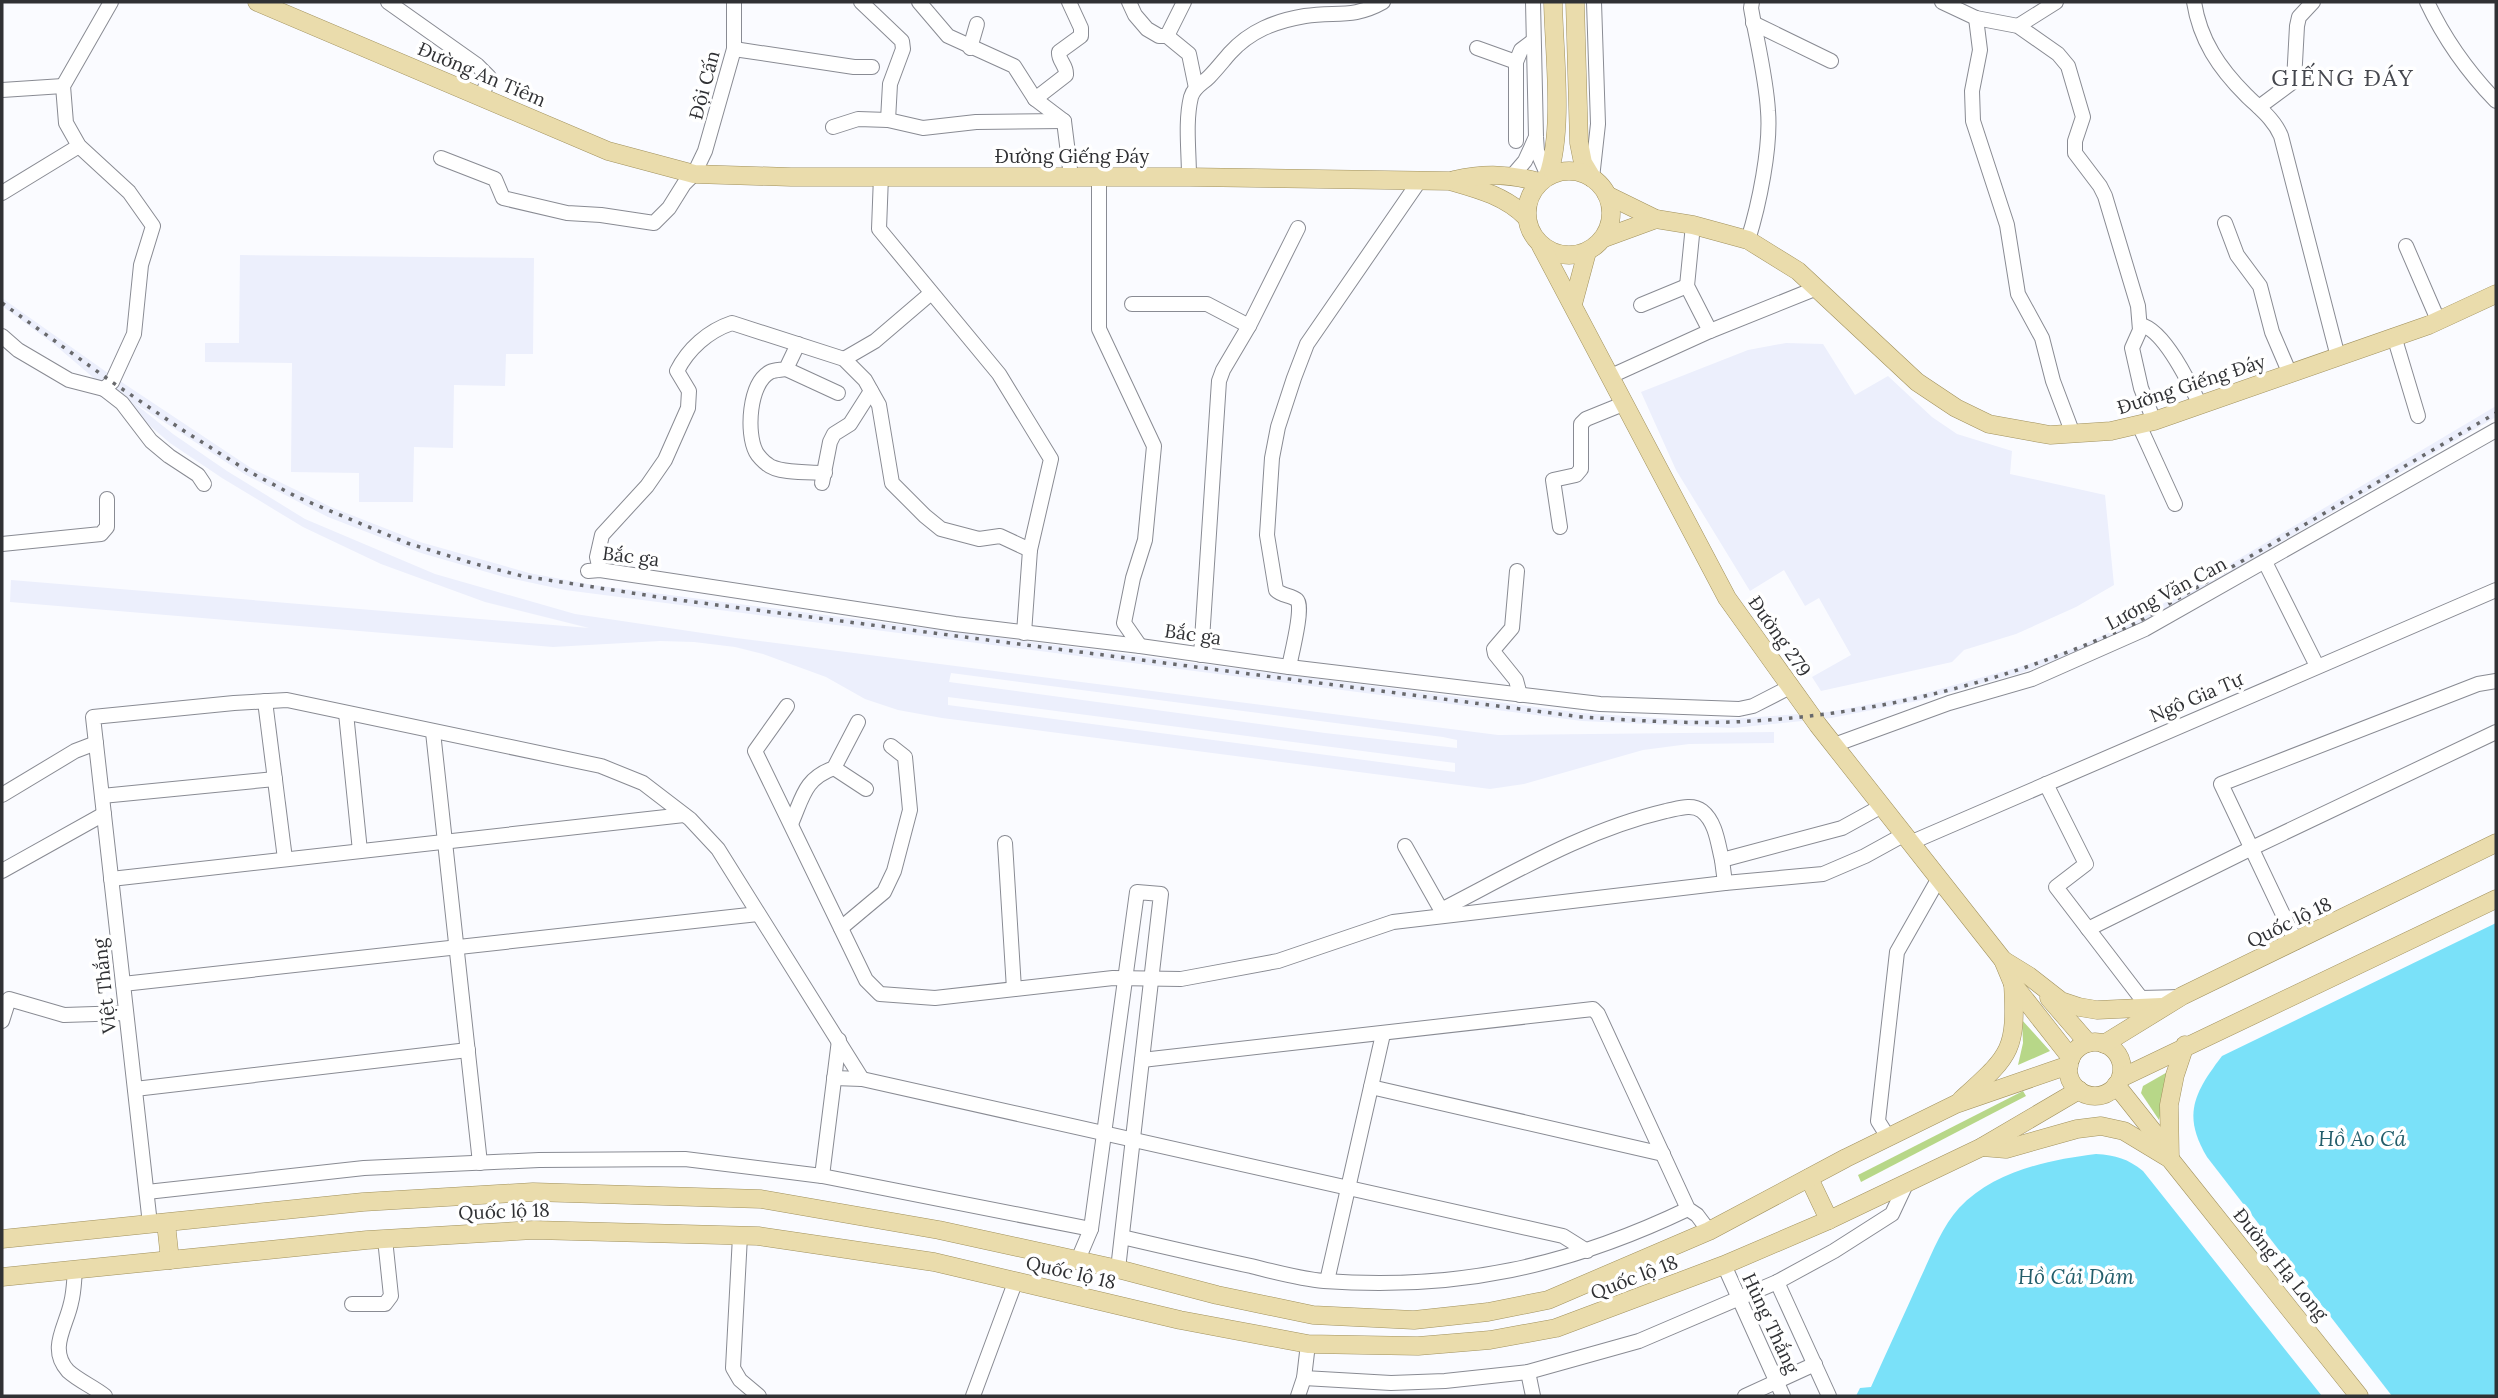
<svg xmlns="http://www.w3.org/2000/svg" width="2498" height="1398" font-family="Lora,serif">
<rect width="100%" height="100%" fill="#fafbff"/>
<g fill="#eceffc" fill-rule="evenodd">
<path d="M240,255L534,258L533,354H506L505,386L454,385L453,448L414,447L413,502H359V473L291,472L292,363L205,362V343H239Z"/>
<path d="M2,298L105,371L251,468L331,507L420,542L529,573L593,585L1582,713L1688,720L1730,719L1829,712L1918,695L2019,667L2078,647L2134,621L2496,406V417L2137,626L2077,653L2021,673L1918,701L1831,718L1733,728L1582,721L565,590L504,577L421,553L328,517L246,475L133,402L173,434L227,471L305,519L435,574L575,614L736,638L1498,735L1774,732V743L1689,744L1643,750L1524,784L1490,789L942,718L898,710L865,699L826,677L763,654L735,647L694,642L660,641L553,647L10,602L11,580L589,628L485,602L381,564L303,527L222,478L170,443L55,345L2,306ZM951,673L1443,737L1457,740V748L1325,733L949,682ZM948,697L1455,763V772L948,705Z"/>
<path d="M1786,343L1823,344L1855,395L1888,376L1932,417L1957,434L2012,451L2010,474L2105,495L2114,585L2076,607L2016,634L1964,650L1952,662L1821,691L1812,677L1851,655L1819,598L1805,606L1784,570L1750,591L1676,470L1641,392L1748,350Z"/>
</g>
<g fill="#b7d788">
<path d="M2022,1020L2050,1051L2018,1065L2023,1043Z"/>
<path d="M2171,1070L2159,1120L2141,1093L2143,1086Z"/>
<path d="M2023,1091L2026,1096L1861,1182L1858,1175Z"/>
</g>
<g fill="#7ae1f9">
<path d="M2496,923V1396H2392L2207,1157C2182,1115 2194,1093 2222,1056Z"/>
<path d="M2096,1154C2116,1155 2128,1159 2143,1171L2322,1396H1856L1860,1388L1871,1387C1887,1351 1904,1315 1920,1279C1931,1256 1941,1228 1959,1208C1994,1171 2048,1160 2096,1154Z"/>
</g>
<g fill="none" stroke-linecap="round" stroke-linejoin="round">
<g stroke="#898b93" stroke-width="16">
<g id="minor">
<path d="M388,2L477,65L489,77L482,96"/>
<path d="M861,2L902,41L903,49L890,84L888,120"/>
<path d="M919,2L948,36L1014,66L1035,99L1064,121L1071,177"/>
<path d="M1129,2L1135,15L1147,29L1159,36H1167L1189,54L1196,88"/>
<path d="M1533,2L1536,137L1537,151L1548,176"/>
<path d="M1942,2L1976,18L2018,26L2058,54L2068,66L2083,117L2075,141V153L2100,186L2105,196L2138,306L2140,330L2132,348L2141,388L2154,421"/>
<path d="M2194,2C2200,40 2219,68 2246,95C2259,108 2274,119 2281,136L2338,357"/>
<path d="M2427,2C2444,38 2468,72 2496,101"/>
<path d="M1976,18L1980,50L1972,91L1973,121L2007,225L2018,294L2042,338L2053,381L2073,434"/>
<path d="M1753,23L1831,61"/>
<path d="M2018,26L2056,2"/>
<path d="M1167,36L1184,2"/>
<path d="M970,48L977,24"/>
<path d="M1477,48L1516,62"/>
<path d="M734,49L854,67H872"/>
<path d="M2,90L63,86"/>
<path d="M1035,99L1066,75C1067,65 1058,61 1059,52L1081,36V28L1069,2"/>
<path d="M2259,107L2294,81L2297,26L2299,17L2313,2"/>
<path d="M833,127L858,119L888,120L923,128L976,122L1064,121"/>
<path d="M1516,141V62L1521,50L1533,41"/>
<path d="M441,158L495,179L503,198L567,213L601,215L654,223L669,208L684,184L694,174L705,151L734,49V2"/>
<path d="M1513,175L1525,161L1535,139"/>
<path d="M881,176L879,229L999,374L1051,459L1030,550L1024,633"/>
<path d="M1099,177V329L1154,446L1145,540L1133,578L1124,623L1140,646"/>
<path d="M1189,177C1189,151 1185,122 1191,97C1194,87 1202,84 1209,77C1216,70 1223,61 1230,53C1250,31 1275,21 1305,16C1335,11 1353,19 1383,2"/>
<path d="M1592,178L1598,124L1594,2"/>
<path d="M2,193L79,146"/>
<path d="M2225,223L2237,255L2260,286L2272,332L2290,374"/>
<path d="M1693,225L1687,286L1710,331"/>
<path d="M1748,240C1759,205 1771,147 1768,111C1766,77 1757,42 1751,8L1752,2"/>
<path d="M2406,246L2438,320"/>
<path d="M1132,304H1207L1249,326"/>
<path d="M1641,305L1687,286"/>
<path d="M2141,325C2164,330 2190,384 2200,405"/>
<path d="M2,336L18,350L69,380L104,389L112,382L134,334L141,265L153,226L129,192L79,146L66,123L63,86L111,2"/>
<path d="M2394,336L2418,416"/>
<path d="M798,344L786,369C781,370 774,370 770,372C749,383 746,433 756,452C758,456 764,462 767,464C778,474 811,472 825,473"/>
<path d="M844,359L875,341L930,294"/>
<path d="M786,369L838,393"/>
<path d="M1611,376L1710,331L1817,288"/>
<path d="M104,389L122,403L151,441L169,456L198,475L204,484"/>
<path d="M2139,425L2175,504"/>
<path d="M822,483L830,442L834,434L850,424L871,391"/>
<path d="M1560,527L1553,480L1576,475L1581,469V424L1586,419L1623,404"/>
<path d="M2,544L101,534L107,527V499"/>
<path d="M2265,562L2317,666"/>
<path d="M600,570L597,557L602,535L647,486L665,460L688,408L689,391L677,371C688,349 708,331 732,323L844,359L865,380L879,405L892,483L925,516L941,529L979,539L1000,536L1030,550"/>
<path d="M588,571L600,570L955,624L1140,646L1289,667L1600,704L1739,709L1753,706L1790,687"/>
<path d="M1517,571L1512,628L1494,649L1495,654L1516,680L1520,695"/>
<path d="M1201,655L1219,381L1223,370L1249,326L1298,228"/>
<path d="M1289,667C1291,656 1304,606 1297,600C1291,595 1282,596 1276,590L1267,535L1272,458L1278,427L1294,378L1307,344L1420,180"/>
<path d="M265,701L285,859"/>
<path d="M787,706L755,751L866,980L880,994L935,998L1113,978L1181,979L1278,961L1393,922L1725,883L1722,860L1842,828L1882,806"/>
<path d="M346,713L360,851"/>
<path d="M433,732L480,1163"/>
<path d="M1834,745L1949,703L2032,679L2145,629L2496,430"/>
<path d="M834,768L866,789"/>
<path d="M2046,784L2086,864L2056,887L2141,998L2181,997"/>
<path d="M2,795L75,751L96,743"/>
<path d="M102,796L275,779"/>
<path d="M791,824C803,797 804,779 834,768L858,722"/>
<path d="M1912,842L2496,590"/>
<path d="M1005,843L1014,989"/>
<path d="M1405,846L1444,915"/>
<path d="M2,871L104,814"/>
<path d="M111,879L684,815"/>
<path d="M1725,883L1823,874L1865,856L1905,834"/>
<path d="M1441,910C1515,872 1585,830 1666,811C1677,809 1692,803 1702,811C1716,822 1718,844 1722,860"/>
<path d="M841,928L884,892L894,871L910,810L905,757L891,746"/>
<path d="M2088,929L2252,848L2496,732"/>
<path d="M2296,942L2221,784L2478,684L2496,681"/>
<path d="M123,984L758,914"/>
<path d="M2,1021L9,999L64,1015L126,1013"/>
<path d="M1142,1060L1593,1009L1598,1014L1688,1209L1697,1215L1709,1231"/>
<path d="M834,1078L862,1079L1563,1236L1587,1251"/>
<path d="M1371,1087L1663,1154"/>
<path d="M135,1089L468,1050"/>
<path d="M1888,1137L1878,1121L1897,952L1939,878"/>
<path d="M822,1176L839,1040"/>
<path d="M147,1192L364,1168L539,1160L685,1159L822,1176L1091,1229"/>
<path d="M150,1224L93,717L234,703L287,700L601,766L643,783L690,819L718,849L862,1079"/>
<path d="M740,1236L733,1368L740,1380L759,1396"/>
<path d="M1122,1237C1165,1247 1208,1257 1251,1266C1275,1272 1300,1279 1324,1281C1456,1291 1569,1266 1688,1209"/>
<path d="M1077,1262L1091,1229L1137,892L1161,894L1118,1269"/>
<path d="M1724,1265L1783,1396"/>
<path d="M75,1270C74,1281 74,1292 71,1303C66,1327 48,1349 68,1371C79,1381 94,1387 105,1396"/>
<path d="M1327,1281L1383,1034"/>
<path d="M1777,1282L1829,1396"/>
<path d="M352,1304H385L391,1296L385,1239"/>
<path d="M1528,1372L1533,1396"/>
<path d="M1304,1378L1391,1383L1445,1381L1528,1372L1639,1341L1777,1282L1834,1251L1892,1214L1907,1182"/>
<path d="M973,1396L1016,1280"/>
<path d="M1298,1396L1304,1378L1308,1344"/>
<path d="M1745,1396L1815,1364"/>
</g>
</g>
<g stroke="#a0915e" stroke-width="19">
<g id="major">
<path d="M257,2L608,151L694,174L791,177H1189L1450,181C1478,189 1505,196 1526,217"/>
<path d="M1575,2L1579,143L1583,163L1592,178"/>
<circle cx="1569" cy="213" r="42"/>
<path d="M1548,176C1564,129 1554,53 1553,2"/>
<path d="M1454,180C1485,173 1509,174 1539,182"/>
<path d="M1607,195L1656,219L1693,225L1748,240L1798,271L1917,382L1956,408L1989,424L2050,435L2111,431L2154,421L2429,325L2496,294"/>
<path d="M1604,238L1656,219"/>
<path d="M1541,246L1727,598L1818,725L2003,960L2013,984L2071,1058"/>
<path d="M1573,304L1587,252"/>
<path d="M2003,960L2029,976L2061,1001L2079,1007L2097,1010L2161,1007"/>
<path d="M2049,998L2088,1043"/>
<circle cx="2095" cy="1069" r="27"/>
<path d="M2104,1044L2182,996L2496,843"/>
<path d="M2121,1078L2496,899"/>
<path d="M2116,1085L2155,1134L2170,1159L2359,1396"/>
<path d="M1961,1100C2010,1055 2017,1052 2013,984"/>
<path d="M1982,1147L2006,1149L2077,1129L2101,1126L2124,1131L2167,1157"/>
<path d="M2170,1159L2169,1105L2175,1075L2185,1045"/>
<path d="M1809,1178L1829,1220"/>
<path d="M166,1223L170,1260"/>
<path d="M2,1239L363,1202L533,1192L761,1199L939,1230L1118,1269L1217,1295L1313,1315L1414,1320L1488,1312L1548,1300L1709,1231L1846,1158L1956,1104L2069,1065"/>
<path d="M2,1277L367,1240L534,1230L758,1236L934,1262L1180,1320L1308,1344L1418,1346L1490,1340L1556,1328L1724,1265L1829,1220L1982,1147L2079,1090"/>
</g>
</g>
<use href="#minor" stroke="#fff" stroke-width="14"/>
<use href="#major" stroke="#eadcac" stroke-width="18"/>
<path stroke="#68696c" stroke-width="3.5" stroke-dasharray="3.5 7" stroke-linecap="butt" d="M2,303L112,382L181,429L248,471L297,497L407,543L472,563L522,576L671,599L1582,717C1632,720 1681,724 1731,722C1871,717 2009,682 2136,623L2496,413"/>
</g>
<g text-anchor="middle" stroke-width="7" stroke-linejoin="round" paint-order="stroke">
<g font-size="19" fill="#303134" stroke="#fff">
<text transform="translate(482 74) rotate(23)" y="7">Đường An Tiêm</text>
<text transform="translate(704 85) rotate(-75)" y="7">Đội Cấn</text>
<text x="1072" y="163">Đường Giếng Đáy</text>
<text transform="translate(2191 384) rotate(-18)" y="7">Đường Giếng Đáy</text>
<text transform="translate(631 556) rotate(7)" y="7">Bắc ga</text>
<text transform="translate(2166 593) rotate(-28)" y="7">Lương Văn Can</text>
<text transform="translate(1193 634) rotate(8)" y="7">Bắc ga</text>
<text transform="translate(1780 636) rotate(55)" y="7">Đường 279</text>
<text transform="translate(2196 697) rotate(-23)" y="7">Ngô Gia Tự</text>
<text transform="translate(2289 922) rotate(-26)" y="7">Quốc lộ 18</text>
<text transform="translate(104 986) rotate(-96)" y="7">Việt Thắng</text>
<text transform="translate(504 1211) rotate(-2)" y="7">Quốc lộ 18</text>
<text transform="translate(2281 1264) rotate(51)" y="7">Đường Hạ Long</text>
<text transform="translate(1071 1272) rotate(13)" y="7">Quốc lộ 18</text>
<text transform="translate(1634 1277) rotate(-21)" y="7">Quốc lộ 18</text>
<text transform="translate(1771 1323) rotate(65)" y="7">Hùng Thắng</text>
</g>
<g font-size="21" font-style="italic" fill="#245e6b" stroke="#fff">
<text x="2362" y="1146">Hồ Ao Cá</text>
<text x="2076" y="1284">Hồ Cái Dăm</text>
</g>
<g font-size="23" letter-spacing="2" fill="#45474e" stroke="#fff">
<text x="2343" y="86">GIẾNG ĐÁY</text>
</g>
</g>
<rect width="2498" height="1398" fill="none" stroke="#303134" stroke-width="7"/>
</svg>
